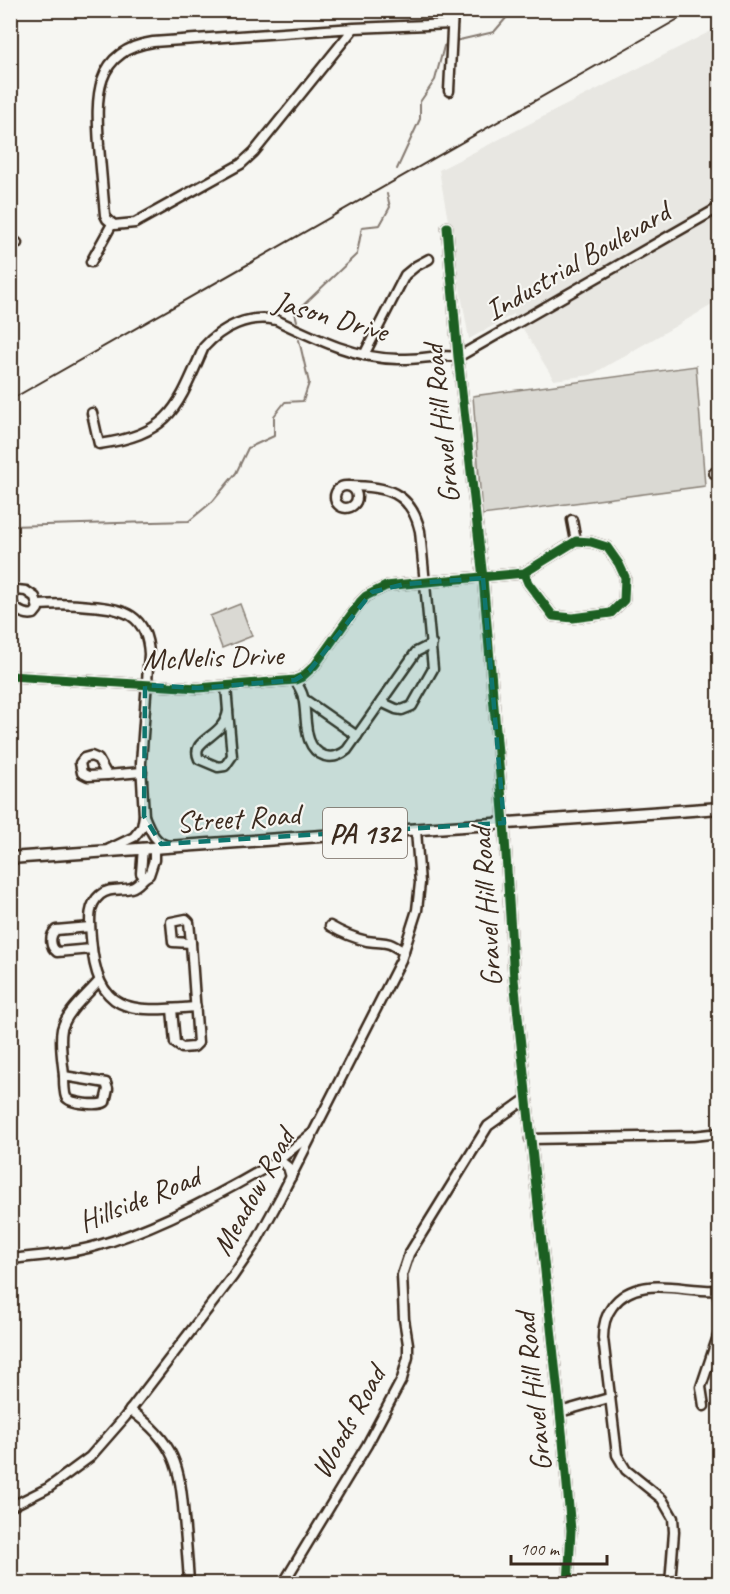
<svg xmlns="http://www.w3.org/2000/svg" width="730" height="1594" font-family="Caveat,sans-serif">
<rect width="100%" height="100%" fill="#f6f6f2"/>
<filter id="ink" filterUnits="userSpaceOnUse"><feTurbulence type="fractalNoise" baseFrequency=".0167" numOctaves="2"/><feDisplacementMap in="SourceGraphic" scale="12" xChannelSelector="R" yChannelSelector="G"/><feConvolveMatrix kernelMatrix="1 2 1 2 8 2 1 2 1" color-interpolation-filters="sRGB"/></filter>
<g filter="url(#ink)">
<path fill="#e8e7e2" d="M719,27V301L591,375L554,380L514,314L469,339L439,170Z"/>
<g fill="#dad9d3" stroke="#8a8278" stroke-width="1.5">
<path d="M696,366L705,486L482,515L473,396Z"/>
<path d="M240,604L252,636L222,648L210,616Z"/>
</g>
<g fill="none" stroke-linecap="round" stroke-linejoin="round">
<g stroke="#857a71" stroke-width="2">
<path d="M455,41L494,32L513,10"/>
<path d="M397,169L420,119V102L435,80L444,46L450,43"/>
<path d="M297,321L295,313L357,254L362,227L380,225L390,207L387,194"/>
<path d="M10,526L189,521L213,501L236,473L248,448L274,436V416L285,402L303,401L309,383L299,340"/>
</g>
<g stroke="#3b2a1e" stroke-width="13">
<g id="minor">
<path d="M354,28L153,42C93,51 96,98 99,146C101,169 103,192 105,215L107,219L114,225L135,223L241,164L254,152L354,28L452,24"/>
<path d="M449,91L453,10"/>
<path d="M447,227L458,357L483,578L504,823L514,979L563,1441L571,1530L568,1584"/>
<path d="M10,244L17,243"/>
<path d="M91,262L112,224"/>
<path d="M364,355L405,275L416,266L429,259"/>
<path d="M92,413L99,444C171,434 177,408 204,347C222,327 249,314 276,320C314,338 356,359 398,359C419,360 438,354 458,357L720,207"/>
<path d="M714,473H720"/>
<path d="M349,486C385,486 411,491 420,531L433,669L412,706L402,710L396,709L381,702"/>
<circle cx="346" cy="497" r="11"/>
<path d="M572,520L576,541"/>
<path d="M17,590L26,591L35,597L38,609L34,614C20,617 3,602 17,590Z"/>
<path d="M38,605C56,604 73,604 90,606C124,608 147,615 149,654L141,763L144,816L142,827L134,837L109,849"/>
<path d="M10,676L198,688L295,680L302,677L315,665L360,602L366,596L386,586L405,584L524,573L576,541L591,542L607,547L619,564L625,577L624,600L611,613L573,618L553,616L528,583L524,573"/>
<path d="M295,680C298,686 302,691 303,697C308,716 301,748 325,756C333,758 341,755 347,750L416,652L432,644"/>
<path d="M226,686L228,711"/>
<path d="M304,699L357,736"/>
<path d="M228,711L232,756L225,766L218,767L199,759C189,739 224,738 228,711Z"/>
<path d="M91,756L98,759L107,775L88,776L82,773L80,763L84,758Z"/>
<path d="M107,775L142,772"/>
<path d="M144,816C150,829 154,843 169,846"/>
<path d="M143,848L141,873L144,877"/>
<path d="M154,848V860L149,875C142,878 139,886 131,888C120,891 110,887 100,895C87,906 90,923 91,938C97,1016 130,1012 196,1007"/>
<path d="M186,919L189,922L191,943L173,942L171,922Z"/>
<path d="M330,926C342,933 354,938 367,941C387,944 384,939 404,952"/>
<path d="M90,927L56,930C49,936 50,947 57,952L92,949"/>
<path d="M172,1009L175,1043L182,1048L194,1047L198,1043L191,943"/>
<path d="M64,1076L106,1083L108,1089L105,1102C99,1106 70,1104 66,1097C64,1092 64,1082 64,1076Z"/>
<path d="M64,1076C63,1062 59,1044 62,1029C67,1011 87,995 99,981"/>
<path d="M530,1139L693,1136L720,1133"/>
<path d="M291,1177L288,1167L279,1160L310,1135"/>
<path d="M10,1259C39,1256 68,1254 96,1246C156,1229 225,1192 279,1160"/>
<path d="M717,1290L720,1309"/>
<path d="M704,1406L701,1387L720,1330"/>
<path d="M130,1410C175,1442 180,1466 184,1518C186,1540 188,1562 189,1584"/>
<path d="M560,1412L609,1398"/>
<path d="M10,1507L48,1488L90,1457L125,1417L233,1276L255,1244L280,1198L401,960L417,910L420,883L416,830"/>
<path d="M283,1584L367,1445L402,1379L408,1357V1344L404,1319L402,1275L409,1254L488,1126L526,1099"/>
<path d="M670,1584L674,1532L673,1518L662,1499L626,1470L617,1455L603,1338C603,1326 605,1316 612,1307C637,1272 685,1293 720,1290"/>
</g>
</g>
<g stroke="#3b2a1e" stroke-width="15">
<path id="major" d="M10,858L720,808"/>
</g>
<use href="#minor" stroke="#f6f6f2" stroke-width="8"/>
<use href="#major" stroke="#f6f6f2" stroke-width="10"/>
<path stroke="#3b2a1e" stroke-width="2" d="M10,400L694,10"/>
<g stroke="#f6f6f2" stroke-width="13">
<g id="cycleway">
<path d="M447,227L458,357L483,578L504,823L514,979L563,1441L571,1530L568,1584"/>
<path d="M10,676L198,688L295,680L302,677L315,665L360,602L366,596L386,586L405,584L524,573L576,541L591,542L607,547L619,564L625,577L624,600L611,613L573,618L553,616L528,583L524,573"/>
</g>
</g>
<use href="#cycleway" stroke="#1b5e20" stroke-width="9"/>
</g>
</g>
<path fill="#0f766e" fill-opacity="0.2" stroke="#0f766e" stroke-width="4.5" stroke-dasharray="12 8" stroke-linejoin="round" d="M483,578L504,823L161,844L144,816L145,685L198,688L295,680L309,671L372,592L405,584Z"/>
<g text-anchor="middle" stroke-width="4.5" stroke-linejoin="round" paint-order="stroke">
<rect fill="#f6f6f2" stroke="#73675e" stroke-width="1.5" x="323" y="808" width="84" height="50" rx="4.5"/>
<g font-size="28" font-weight="bold" fill="#3b2a1e">
<text x="365" y="843">PA 132</text>
</g>
<g font-size="30" fill="#3b2a1e" stroke="#f6f6f2">
<text transform="translate(577 261) rotate(-30)" y="10">Industrial Boulevard</text>
<text transform="translate(331 316) rotate(16)" y="10">Jason Drive</text>
<text transform="translate(441 424) rotate(-96)" y="10">Gravel Hill Road</text>
<text transform="translate(213 657) rotate(-2)" y="10">McNelis Drive</text>
<text transform="translate(238 818) rotate(-4)" y="10">Street Road</text>
<text transform="translate(486 907) rotate(-94)" y="10">Gravel Hill Road</text>
<text transform="translate(253 1192) rotate(-61)" y="10">Meadow Road</text>
<text transform="translate(139 1199) rotate(-22)" y="10">Hillside Road</text>
<text transform="translate(533 1392) rotate(-96)" y="10">Gravel Hill Road</text>
<text transform="translate(348 1422) rotate(-61)" y="10">Woods Road</text>
</g>
</g>
<rect width="730" height="1594" fill="none" stroke="#f6f6f2" stroke-width="36"/>
<rect x="18" y="18" width="694" height="1558" fill="none" stroke="#3b2a1e" stroke-width="2" filter="url(#ink)"/>
<path d="M511 1555v9h96v-9" fill="none" stroke="#3b2a1e" stroke-width="3"/>
<text x="520" y="1555" font-size="18" fill="#3b2a1e" stroke="#f6f6f2" stroke-width="4.5" paint-order="stroke">100 m</text>
</svg>
